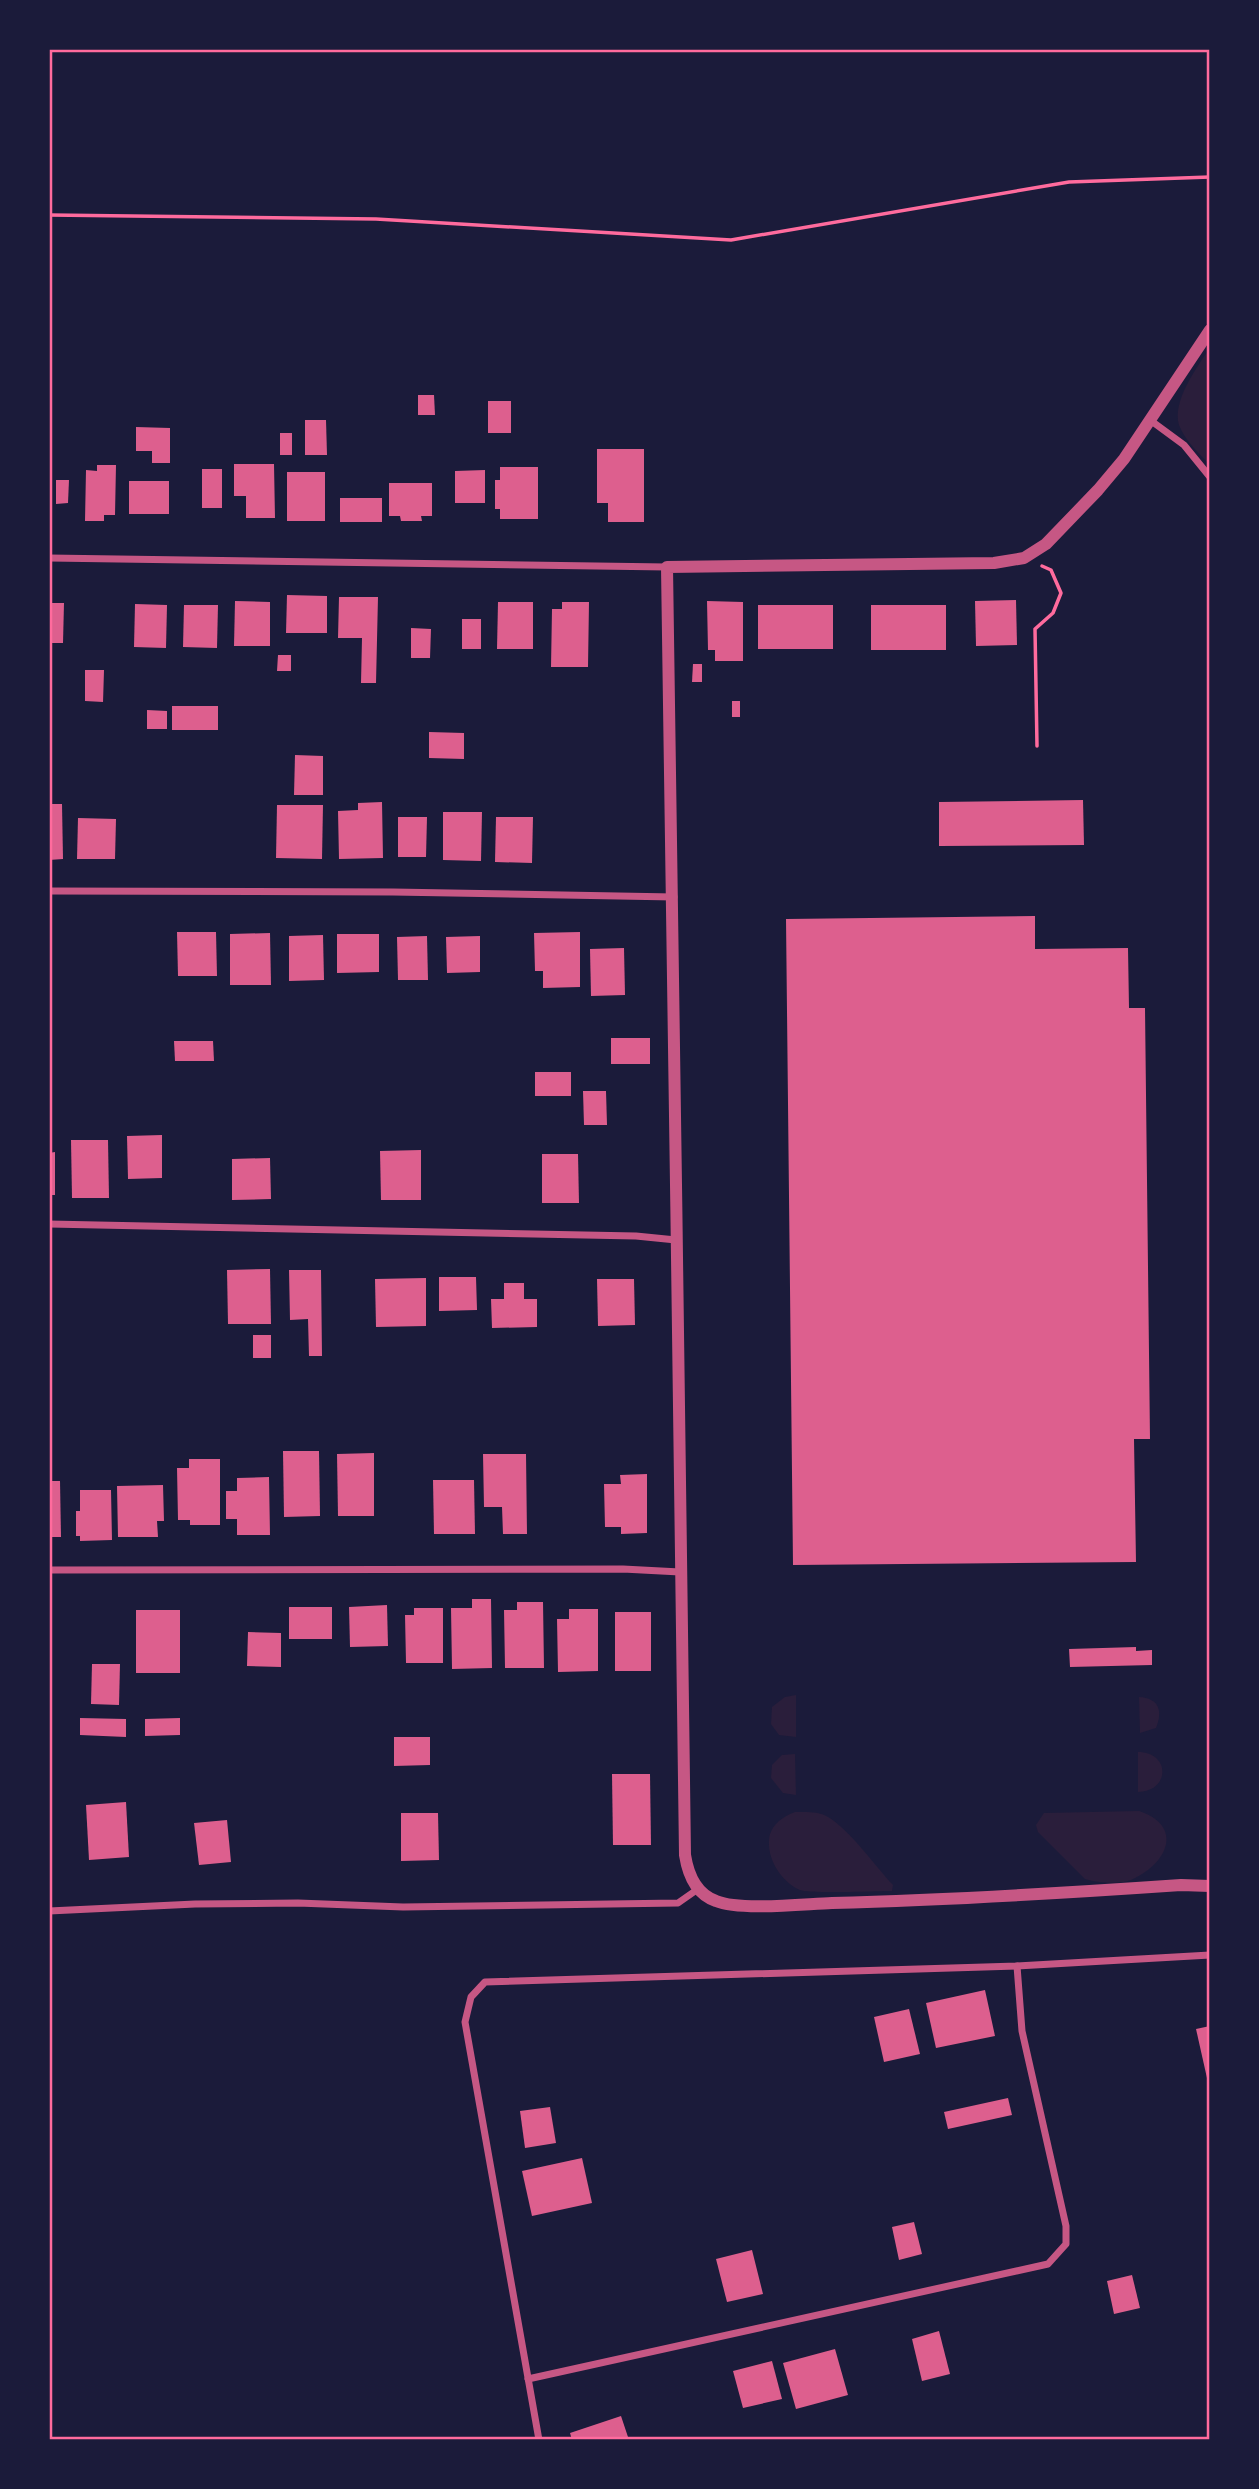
<svg xmlns="http://www.w3.org/2000/svg" width="1259" height="2489" font-family="'DM Sans',sans-serif">
<rect width="100%" height="100%" fill="#1b1b3a"/>
<g fill="#2a1e3b">
<path d="M1210,348V465C1199,453 1185,441 1179,425C1172,401 1197,367 1210,348Z"/>
<path d="M796,1695V1737L779,1735L771,1724L772,1707L785,1697Z"/>
<path d="M1139,1697C1159,1698 1163,1711 1156,1728L1140,1733Z"/>
<path d="M1138,1752C1170,1752 1171,1791 1138,1792Z"/>
<path d="M795,1754L796,1795L783,1793L771,1778L772,1765L782,1755Z"/>
<path d="M1139,1811C1184,1826 1168,1863 1133,1879C1121,1885 1098,1883 1085,1879L1038,1832L1036,1825L1044,1813Z"/>
<path d="M795,1812C807,1812 818,1811 828,1817C849,1829 876,1867 893,1885L892,1891C876,1891 810,1894 800,1890C783,1883 768,1861 769,1842C769,1826 782,1817 795,1812Z"/>
</g>
<g fill="#dd5f8e">
<path d="M418,395H434L435,415H418Z"/>
<rect x="488" y="401" width="23" height="32"/>
<path d="M305,420H326L327,455H305Z"/>
<path d="M136,427L170,428V463H152V451H136Z"/>
<rect x="280" y="433" width="12" height="22"/>
<path d="M597,449H644V522H608V503H597Z"/>
<path d="M234,464H274L275,518H246V496H234Z"/>
<path d="M97,465H116L115,515H104V521H85L86,470L97,471Z"/>
<path d="M500,467H538V519H500V509H495V480H500Z"/>
<rect x="202" y="469" width="20" height="39"/>
<path d="M485,470V503H455V471Z"/>
<rect x="287" y="472" width="38" height="49"/>
<path d="M56,480H69L68,503L56,504Z"/>
<rect x="129" y="481" width="40" height="33"/>
<path d="M389,483H432V516H421L422,521H401L400,516H389Z"/>
<rect x="340" y="498" width="42" height="24"/>
<path d="M287,595L327,596V633H286Z"/>
<path d="M339,597H378L376,683H361L362,638H338Z"/>
<path d="M1016,600L1017,645L976,646L975,601Z"/>
<path d="M235,601L270,602V646H234Z"/>
<path d="M707,601L743,602V661H715V650H708Z"/>
<path d="M498,602H533V649H497Z"/>
<path d="M562,602H589L588,667H551L552,609H562Z"/>
<path d="M49,603H64L63,643H49Z"/>
<path d="M135,604L167,605L166,648L134,647Z"/>
<path d="M184,605H218L217,648L183,647Z"/>
<rect x="758" y="605" width="75" height="44"/>
<rect x="871" y="605" width="75" height="45"/>
<rect x="462" y="619" width="19" height="30"/>
<path d="M411,628L431,629L430,658H411Z"/>
<path d="M278,655H291V671H277Z"/>
<path d="M693,664H702V682H692Z"/>
<path d="M85,670H104L103,702L85,701Z"/>
<rect x="732" y="701" width="8" height="16"/>
<rect x="172" y="706" width="46" height="24"/>
<path d="M147,710L167,711V729H147Z"/>
<path d="M429,732L464,733V759L429,758Z"/>
<path d="M295,755L323,756V795H294Z"/>
<path d="M1083,800L1084,845L939,846V802Z"/>
<path d="M382,802L383,858L339,859L338,811L358,810V803Z"/>
<path d="M49,804H62L63,859L49,860Z"/>
<path d="M277,805H323L322,859L276,858Z"/>
<path d="M443,812H482L481,861L443,860Z"/>
<path d="M398,817H427L426,857H398Z"/>
<path d="M496,817H533L532,863L495,862Z"/>
<path d="M78,818L116,819L115,859H77Z"/>
<path d="M1035,916V949L1128,948L1129,1008H1145L1150,1439H1134L1136,1562L793,1565L786,919Z"/>
<path d="M177,932H216L217,976H178Z"/>
<path d="M580,932V987L543,988V971H535L534,933Z"/>
<path d="M270,933L271,985H230V934Z"/>
<path d="M337,934H379V972L337,973Z"/>
<path d="M323,935L324,980L289,981V936Z"/>
<path d="M427,936L428,980H398L397,937Z"/>
<path d="M480,936V972L447,973L446,937Z"/>
<path d="M624,948L625,995L591,996L590,949Z"/>
<rect x="611" y="1038" width="39" height="26"/>
<path d="M174,1041H213L214,1061H175Z"/>
<rect x="535" y="1072" width="36" height="24"/>
<path d="M583,1091H606L607,1125H584Z"/>
<path d="M162,1135V1178L128,1179L127,1136Z"/>
<path d="M71,1140H108L109,1198H72Z"/>
<path d="M421,1150V1200H381L380,1151Z"/>
<path d="M55,1152V1195H49V1153Z"/>
<path d="M542,1154H578L579,1203H542Z"/>
<path d="M270,1158L271,1199L232,1200V1159Z"/>
<path d="M270,1269L271,1324H228L227,1270Z"/>
<path d="M289,1270H321L322,1356H309L308,1319L290,1320Z"/>
<path d="M439,1277H476L477,1310L439,1311Z"/>
<path d="M426,1278V1326L376,1327L375,1279Z"/>
<path d="M597,1279H634L635,1325L598,1326Z"/>
<path d="M504,1283H524V1299H537V1327L492,1328L491,1299H504Z"/>
<rect x="253" y="1335" width="18" height="23"/>
<path d="M283,1451H319L320,1516L284,1517Z"/>
<path d="M374,1453V1516H338L337,1454Z"/>
<path d="M483,1454H526L527,1534H503L502,1507H484Z"/>
<path d="M189,1459H220V1525H190V1520H178L177,1468H189Z"/>
<path d="M647,1474V1533L621,1534V1527H605L604,1484H621L620,1475Z"/>
<path d="M269,1477L270,1535H237V1519H226V1491H237V1478Z"/>
<path d="M433,1480H474L475,1534H434Z"/>
<path d="M49,1481H60L61,1537H49Z"/>
<path d="M163,1485L164,1521H157L158,1537H118L117,1486Z"/>
<path d="M80,1490H111L112,1540L80,1541V1536H76V1511H80Z"/>
<path d="M472,1599H491L492,1668L452,1669L451,1608H472Z"/>
<path d="M517,1602H543L544,1668H505L504,1610H517Z"/>
<path d="M387,1605L388,1646L350,1647L349,1607Z"/>
<rect x="289" y="1607" width="43" height="32"/>
<path d="M414,1608H443V1663H406L405,1615H414Z"/>
<path d="M569,1609H598V1671L558,1672L557,1619H569Z"/>
<rect x="136" y="1610" width="44" height="63"/>
<rect x="615" y="1612" width="36" height="59"/>
<path d="M248,1632L281,1633V1667L247,1666Z"/>
<path d="M1136,1647V1651L1152,1650V1665L1070,1667L1069,1649Z"/>
<path d="M92,1664H120L119,1705L91,1704Z"/>
<path d="M80,1718L126,1719V1737L80,1735Z"/>
<path d="M180,1718V1735L145,1736V1719Z"/>
<path d="M394,1737H430V1765L394,1766Z"/>
<path d="M612,1774H650L651,1845H613Z"/>
<path d="M126,1802L129,1857L89,1860L86,1805Z"/>
<path d="M401,1813H438L439,1860L401,1861Z"/>
<path d="M227,1820L231,1862L199,1865L194,1823Z"/>
<path d="M985,1990L995,2036L936,2048L926,2003Z"/>
<path d="M909,2009L920,2054L884,2062L874,2017Z"/>
<path d="M1210,2026V2087H1209L1196,2029Z"/>
<path d="M1008,2098L1012,2115L948,2129L944,2112Z"/>
<path d="M550,2107L556,2143L525,2148L520,2111Z"/>
<path d="M582,2158L592,2203L532,2216L522,2171Z"/>
<path d="M914,2222L922,2254L899,2260L892,2227Z"/>
<path d="M752,2250L763,2294L727,2302L716,2259Z"/>
<path d="M1132,2275L1140,2308L1114,2314L1107,2281Z"/>
<path d="M939,2331L950,2374L922,2381L912,2339Z"/>
<path d="M835,2349L848,2395L796,2409L783,2363Z"/>
<path d="M772,2361L782,2399L743,2408L733,2371Z"/>
<path d="M621,2416L629,2440H572L570,2433Z"/>
</g>
<g fill="none" stroke-linecap="round" stroke-linejoin="round">
<g stroke="#ff6b9d" stroke-width="3.5">
<path d="M49,215L376,219L731,240L1069,182L1210,177"/>
<path d="M1037,746L1035,629L1053,613L1061,593L1051,570L1042,566"/>
</g>
<g stroke="#c65784" stroke-width="7">
<path d="M1150,420L1184,445L1210,477"/>
<path d="M49,558L667,567"/>
<path d="M49,891L393,892L674,897"/>
<path d="M49,1224L636,1236L676,1240"/>
<path d="M49,1570L623,1569L680,1572"/>
<path d="M49,1911L195,1904L298,1903L403,1907L678,1903L698,1889"/>
<path d="M528,2379L1048,2264L1066,2244V2226L1022,2031L1017,1966"/>
<path d="M539,2440L465,2022L471,1997L485,1982L1017,1966L1210,1955"/>
</g>
<path stroke="#c65784" stroke-width="12" d="M1210,330L1124,459L1098,490L1046,544L1024,558L994,563L667,567C676,996 677,1426 685,1855C688,1874 696,1894 716,1901C740,1911 803,1904 832,1903C949,1900 1065,1893 1181,1885L1210,1886"/>
</g>
<rect width="1259" height="2489" fill="none" stroke="#1b1b3a" stroke-width="102"/>
<rect x="51" y="51" width="1157" height="2387" fill="none" stroke="#ff6b9d" stroke-width="2.5"/>
</svg>
